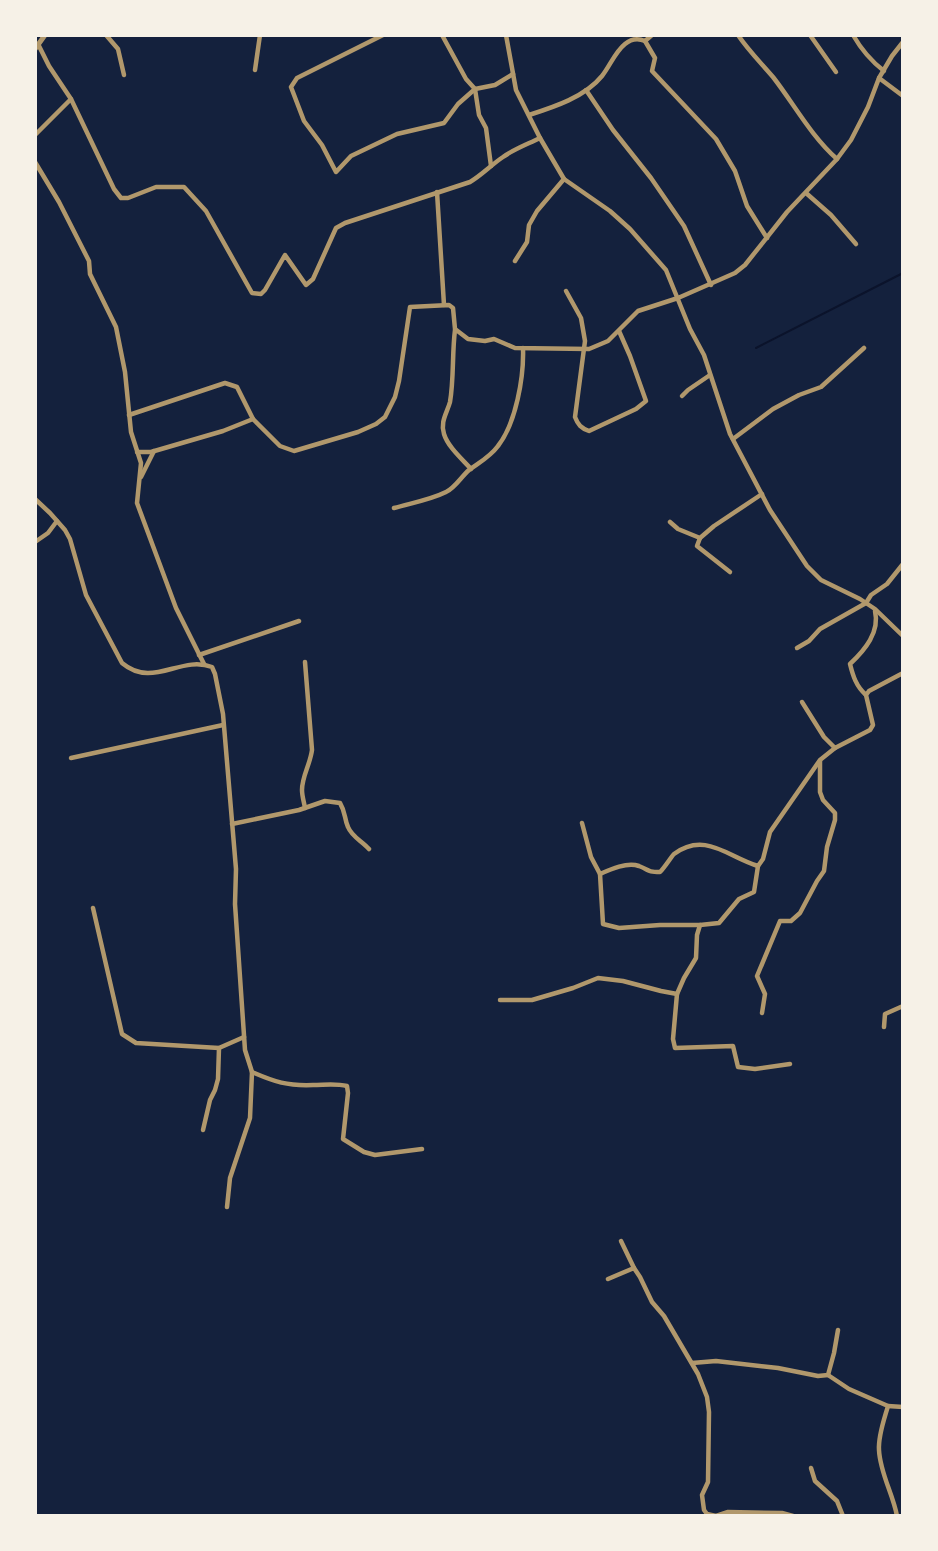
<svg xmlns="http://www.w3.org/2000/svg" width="938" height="1551" font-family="Poppins,sans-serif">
<rect width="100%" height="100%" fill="#14213d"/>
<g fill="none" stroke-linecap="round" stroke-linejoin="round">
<path stroke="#0b132b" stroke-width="2" d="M756,348L903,273"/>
<g stroke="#b1986c" stroke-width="4.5">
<path d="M106,35L118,49L124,75"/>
<path d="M383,35L297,78L291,87L304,121L322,145L336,172L351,156L397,134L444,123L458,104L475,89L495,85L513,74"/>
<path d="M442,35L466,79L475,89L479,115L486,128L491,166"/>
<path d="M506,35L516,90L540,138L564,179L610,211L630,229L666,270L690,329L704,355L730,434L770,510L807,566L821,580L860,599L875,609L903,636"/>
<path d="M738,35C748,50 761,63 773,77C794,104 811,136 837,159"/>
<path d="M810,35L836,72"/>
<path d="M853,35C861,49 871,61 884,71"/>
<path d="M645,41L655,58L652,71L716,139L735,171L747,206L767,238"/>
<path d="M38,44L49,66L71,99L114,189L121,198H128L156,187H184L206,211L252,293L261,294L265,290L285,255L306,285L313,279L336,228L345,223L470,182C482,175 491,165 503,157C514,149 528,144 540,138"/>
<path d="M255,70L260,35"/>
<path d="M879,78L903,96"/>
<path d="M586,90L613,130L651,178L684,226L711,285"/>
<path d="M529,115C554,107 585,97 602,76C610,66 615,52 625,44C631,39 638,38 645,41L652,35"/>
<path d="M35,135L71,99"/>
<path d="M35,162L59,202L89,261L90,274L116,327L125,372L131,432L141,463L137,503L176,608L204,664"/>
<path d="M437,192L444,305"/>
<path d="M806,193L831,215L856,244"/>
<path d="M515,261L527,242L529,225L537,211L564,179"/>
<path d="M566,291L581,318L585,341L575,417C578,425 581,428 589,431L636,409L646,401L630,356L619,331"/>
<path d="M455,330C452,353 454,379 450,402C447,413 440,422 444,434C448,447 462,459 471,469"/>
<path d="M682,396L688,390L710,375"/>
<path d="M129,415L225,383L237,387L253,419L280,446L294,451L358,432L376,424L385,417L395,397L399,381L410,307L449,305L453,308L455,329L468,339L485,341L494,339L515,348L589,349L608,341L638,311L678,298L735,273L745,265L787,212L837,159L851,140L868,107L879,78L892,56L903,42"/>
<path d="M733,439L773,409L799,395L821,387L864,348"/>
<path d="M137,452H151L223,431L253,419"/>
<path d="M141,477L154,451"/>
<path d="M35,499L50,513L65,530L70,539L86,595L122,663C153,689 180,655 212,667L215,674L223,714L236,869L235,904L245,1050L252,1072L250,1118L230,1178L227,1207"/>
<path d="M394,508C411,503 430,500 446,492C455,488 461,477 469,470C480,462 490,457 498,446C516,423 524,377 523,348"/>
<path d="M670,522L678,529L700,538L714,526L762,494"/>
<path d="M700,538L697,546L730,572"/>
<path d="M35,542L48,533L57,521"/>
<path d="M797,648L809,641L820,629L866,603L871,595L887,584L903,564"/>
<path d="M199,655L299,621"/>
<path d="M305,662L312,750C310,765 302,776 302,790C302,796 304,802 305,808"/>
<path d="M866,695C856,686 853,676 850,664C865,650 880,632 875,611"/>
<path d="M802,702L824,737L835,748L870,730L873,725L866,695L869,691L903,673"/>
<path d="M71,758L223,725"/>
<path d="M582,823L591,857L600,874C611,869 627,862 639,866C650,870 646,872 660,872C665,867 671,857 674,854C705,831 728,857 758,866L763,859L770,832L820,760L835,748"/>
<path d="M232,824L299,810L325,801L340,803C346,813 344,818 348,827C352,837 362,841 369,849"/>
<path d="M600,874L603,924L619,928L660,925H700L719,923L739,899L754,892L758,866"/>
<path d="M93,908L122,1034L136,1043L219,1048L244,1037"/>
<path d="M700,925L697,935L696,958L684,978L677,994L673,1039L675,1048L733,1046L738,1067L755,1069L790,1064"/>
<path d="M500,1000H532L573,988L598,978L623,981L661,991L677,994"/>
<path d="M762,1013L765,994L757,976L780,921H791L800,913L817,881L824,871L827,847L835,820V813L823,800L820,792V761"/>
<path d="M884,1027L885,1014L903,1006"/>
<path d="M252,1072C275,1082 287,1086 313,1085C324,1085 335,1083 347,1086L348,1093L343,1139L364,1152L375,1155L422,1149"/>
<path d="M203,1130L210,1100L215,1090L218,1079L219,1048"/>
<path d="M621,1241L634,1268"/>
<path d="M608,1279L634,1268L640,1277L652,1302L664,1316L698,1374L707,1397L709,1412L708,1482L702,1495L704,1510L707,1514L716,1516L728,1512L782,1513L793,1516"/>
<path d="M692,1363L716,1361L778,1368L818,1376L828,1375L834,1353L838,1330"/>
<path d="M828,1375L849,1389L888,1406C884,1420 878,1436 879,1450C880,1473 893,1494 897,1516"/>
<path d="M888,1406L903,1407"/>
<path d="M811,1468L815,1481L837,1501L843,1516"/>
</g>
<path stroke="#b1986c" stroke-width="5" d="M35,49L45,35"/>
</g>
<rect width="938" height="1551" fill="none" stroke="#f6f1e7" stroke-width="74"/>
</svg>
